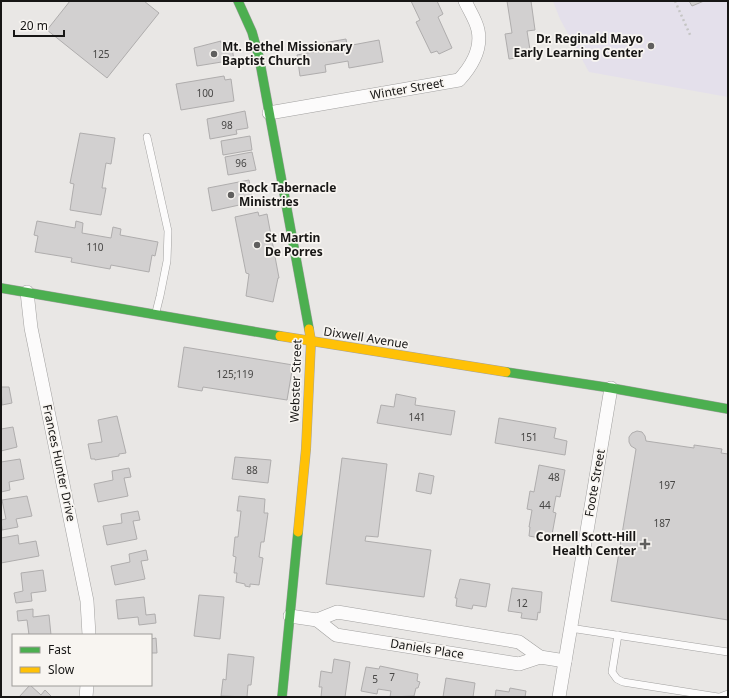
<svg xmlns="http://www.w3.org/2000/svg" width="729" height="698" font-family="'Noto Sans',sans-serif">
<rect width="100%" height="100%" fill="#e9e7e5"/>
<path fill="#e4e0eb" d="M553,1H728V97L589,72L560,19Z"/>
<g fill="#d2d0d0" stroke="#afadad">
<path d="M70,1H144L159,13L107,78L47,30Z"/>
<path d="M411,1H437L443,14L438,17L452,48L439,54L437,51L431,53L416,22L420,20Z"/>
<path d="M507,1H531L535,30L527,31L531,56L509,59L505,34L512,33Z"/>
<path d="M689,1H704L692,6Z"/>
<path d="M346,39L347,46L379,40L383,62L349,68L348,61L325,65L326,72L300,76L297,55L319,51L318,44Z"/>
<path d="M221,41V43L231,42L234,60L197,66L194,48Z"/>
<path d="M224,76L225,80L231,79L234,101L181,110L176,84Z"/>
<path d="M245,111L248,128L236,130L237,134L210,139L207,119Z"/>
<path d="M80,133L115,138L111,164L106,163L102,188H106L101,215L70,210L74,184L70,183Z"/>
<path d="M250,136L252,150L223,155L221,141Z"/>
<path d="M252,152L256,170L228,175L225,157Z"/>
<path d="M249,180L253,202L212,211L208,188Z"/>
<path d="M258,212L259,216L267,214L279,278H278L273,302L246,296L249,274L246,273L235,217Z"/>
<path d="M37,221L75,228L76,221L83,223L82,233L111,238L113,227L121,229L120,235L158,242L155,256L152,255L149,272L111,265L110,269L71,262L72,258L35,252L38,236L34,235Z"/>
<path d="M184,347L293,365L287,400L203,387L202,391L178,387Z"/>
<path d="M1,387H9L12,403L2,405Z"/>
<path d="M396,394L416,398L415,405L455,411L451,435L377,423L381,405L394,407Z"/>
<path d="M117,416L126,453L119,454V456L95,460V459H91L88,444L102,442L98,420Z"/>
<path d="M499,418L556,428L554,438L567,441L565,455L495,443Z"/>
<path d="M13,427L17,447L1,451V429Z"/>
<path d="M637,431L642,432L645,436L646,441L694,448V445L722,449L721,453L728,454V620L611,601L636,449L631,446L629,442V437L632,433Z"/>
<path d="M235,457L271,460L268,483L232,479Z"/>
<path d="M342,458L387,464L378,537L366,536L365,541L431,550L424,597L326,584Z"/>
<path d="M20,459L24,479L9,482L10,490L1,492V462Z"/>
<path d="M539,465L565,470L560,497L556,496L553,512L556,513L551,540L529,536L530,527H529L532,510L527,509L530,491L534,492Z"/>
<path d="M129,468L131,477L124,478L128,496L98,502L94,484L113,480L112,471Z"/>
<path d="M419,473L434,476L431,494L416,491Z"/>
<path d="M27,496L32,516L16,519L18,527L2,530L1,520L6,519L2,500Z"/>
<path d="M239,496L265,499L264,513H268L264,542H261L259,557L263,558L259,585L250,584V587L245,586V584L236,582L237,573H234L236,557L233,556L235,537H238L241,511H237Z"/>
<path d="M138,511L140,520L133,521L137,539L107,545L103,526L122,523L121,514Z"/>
<path d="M18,535L19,544L36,541L39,556L1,563V538Z"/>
<path d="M146,550L148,560L141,561L145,579L115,585L111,566L130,562L129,554Z"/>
<path d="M43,570L46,591L31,593L32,601L16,603L14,593L23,591L21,573Z"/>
<path d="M460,579L490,584L486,607L473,605L472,609L456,606L457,598H455Z"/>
<path d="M512,588L542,592L540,613L538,612L537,620L521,618L522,613L508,611Z"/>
<path d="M199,595L224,597L220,639L194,636Z"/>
<path d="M144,597L146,615L155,614L156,623L139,625L138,617L118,619L116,600Z"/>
<path d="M33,609V617L49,615L51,635H29L27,620L18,621L17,611Z"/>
<path d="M156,638L157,653H151V639Z"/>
<path d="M228,654L254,657L251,685H248L247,697H248L221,696L223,679L226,680Z"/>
<path d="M334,659L350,662L345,697H321L322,687H319L321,671L332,673Z"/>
<path d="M380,666L418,674L417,681L420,682L418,688H416L414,696L390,697L391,691L378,689L377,694L361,691L366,667L379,669Z"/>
<path d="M446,678L475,683L473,697H443Z"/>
<path d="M30,685L41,695L45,690L52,697H19Z"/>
<path d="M510,688L526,691L525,697H495L496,690L509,692Z"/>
</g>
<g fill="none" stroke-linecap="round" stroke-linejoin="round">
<g stroke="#a2a1a0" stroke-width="8">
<g id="lane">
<path d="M147,137L168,231L167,261L160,296L156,312"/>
<path d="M570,628L728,652"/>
<path d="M618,635L612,672L617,679L623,682L718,697"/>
<path d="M720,697L728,694"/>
</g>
</g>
<g stroke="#a2a1a0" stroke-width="14">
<g id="street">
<path d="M269,113L459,80C471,67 482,49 478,30C476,20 469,10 465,1"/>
<path d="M27,292L31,328L87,601L89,635"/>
<path d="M290,616L317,620L337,612L519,642L540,657"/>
<path d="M317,620L336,635L519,664L540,657L565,661"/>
<path d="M86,697L87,685"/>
<path d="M559,697L611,388"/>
</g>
</g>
<g stroke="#a2a1a0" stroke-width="10">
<g id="fast">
<path d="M238,1L252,32L259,57L309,329"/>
<path d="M1,288L280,336"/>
<path d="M506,372L611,388L728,409"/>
<path d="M282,697L298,532"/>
</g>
</g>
<g stroke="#a2a1a0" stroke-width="10">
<g id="slow">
<path d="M280,336L506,372"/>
<path d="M298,532L306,449L311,341L309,329"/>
</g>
</g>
<path stroke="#c5c5c4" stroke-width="2.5" stroke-dasharray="2 3" stroke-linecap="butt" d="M675,1L691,37"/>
<use href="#lane" stroke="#fcfbfb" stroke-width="7"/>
<use href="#street" stroke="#fcfbfb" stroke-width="13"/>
<use href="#fast" stroke="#4caf50" stroke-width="9"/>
<use href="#slow" stroke="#ffc107" stroke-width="9"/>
</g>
<g fill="#605f5e" stroke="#f8f5f1" stroke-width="1.5">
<circle cx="651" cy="46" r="4"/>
<circle cx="214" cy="54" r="4"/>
<circle cx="231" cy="195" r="4"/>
<circle cx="257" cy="245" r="4"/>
<path d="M643 538h4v4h4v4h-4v4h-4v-4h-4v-4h4z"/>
</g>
<g text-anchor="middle" stroke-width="3.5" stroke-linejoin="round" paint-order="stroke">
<g font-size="10" fill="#474645">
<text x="101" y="58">125</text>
<text x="205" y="97">100</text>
<text x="227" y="129">98</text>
<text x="241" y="167">96</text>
<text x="95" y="251">110</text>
<text x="235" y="378">125;119</text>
<text x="417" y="421">141</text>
<text x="529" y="441">151</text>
<text x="252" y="474">88</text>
<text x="554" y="481">48</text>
<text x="667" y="489">197</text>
<text x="545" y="509">44</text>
<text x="662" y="527">187</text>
<text x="522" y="607">12</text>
<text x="392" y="681">7</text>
<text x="375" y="683">5</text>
</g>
<g font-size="12" font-weight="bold" fill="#171615" stroke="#f8f5f1" text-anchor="start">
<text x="643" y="43" text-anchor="end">Dr. Reginald Mayo<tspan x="643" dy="14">Early Learning Center</tspan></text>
<text x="222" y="51">Mt. Bethel Missionary<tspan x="222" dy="14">Baptist Church</tspan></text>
<text x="239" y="192">Rock Tabernacle<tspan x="239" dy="14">Ministries</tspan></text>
<text x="265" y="242">St Martin<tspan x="265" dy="14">De Porres</tspan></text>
<text x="636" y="541" text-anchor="end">Cornell Scott-Hill<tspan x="636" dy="14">Health Center</tspan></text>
</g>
<g font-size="12" fill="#171615" stroke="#f8f5f1">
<text transform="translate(407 89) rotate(-10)" y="4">Winter Street</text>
<text transform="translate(366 338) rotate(9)" y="4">Dixwell Avenue</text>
<text transform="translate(296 381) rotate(-88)" y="4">Webster Street</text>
<text transform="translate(59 463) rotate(78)" y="4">Frances Hunter Drive</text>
<text transform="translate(595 483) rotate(-80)" y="4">Foote Street</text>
<text transform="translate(427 649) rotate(9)" y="4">Daniels Place</text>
</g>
</g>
<rect width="729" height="698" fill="none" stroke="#171615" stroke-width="4"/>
<rect x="12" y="634" width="140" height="52" fill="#f8f5f1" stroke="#9e9c99"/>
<rect x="20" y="647" width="20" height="6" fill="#4caf50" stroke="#9e9c99"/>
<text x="48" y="654" font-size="12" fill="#171615">Fast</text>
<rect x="20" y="667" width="20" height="6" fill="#ffc107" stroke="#9e9c99"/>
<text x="48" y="674" font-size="12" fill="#171615">Slow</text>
<path d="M14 30v6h50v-6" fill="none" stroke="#171615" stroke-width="2"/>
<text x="20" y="30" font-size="12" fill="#171615" stroke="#f8f5f1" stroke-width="3" paint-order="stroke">20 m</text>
</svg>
